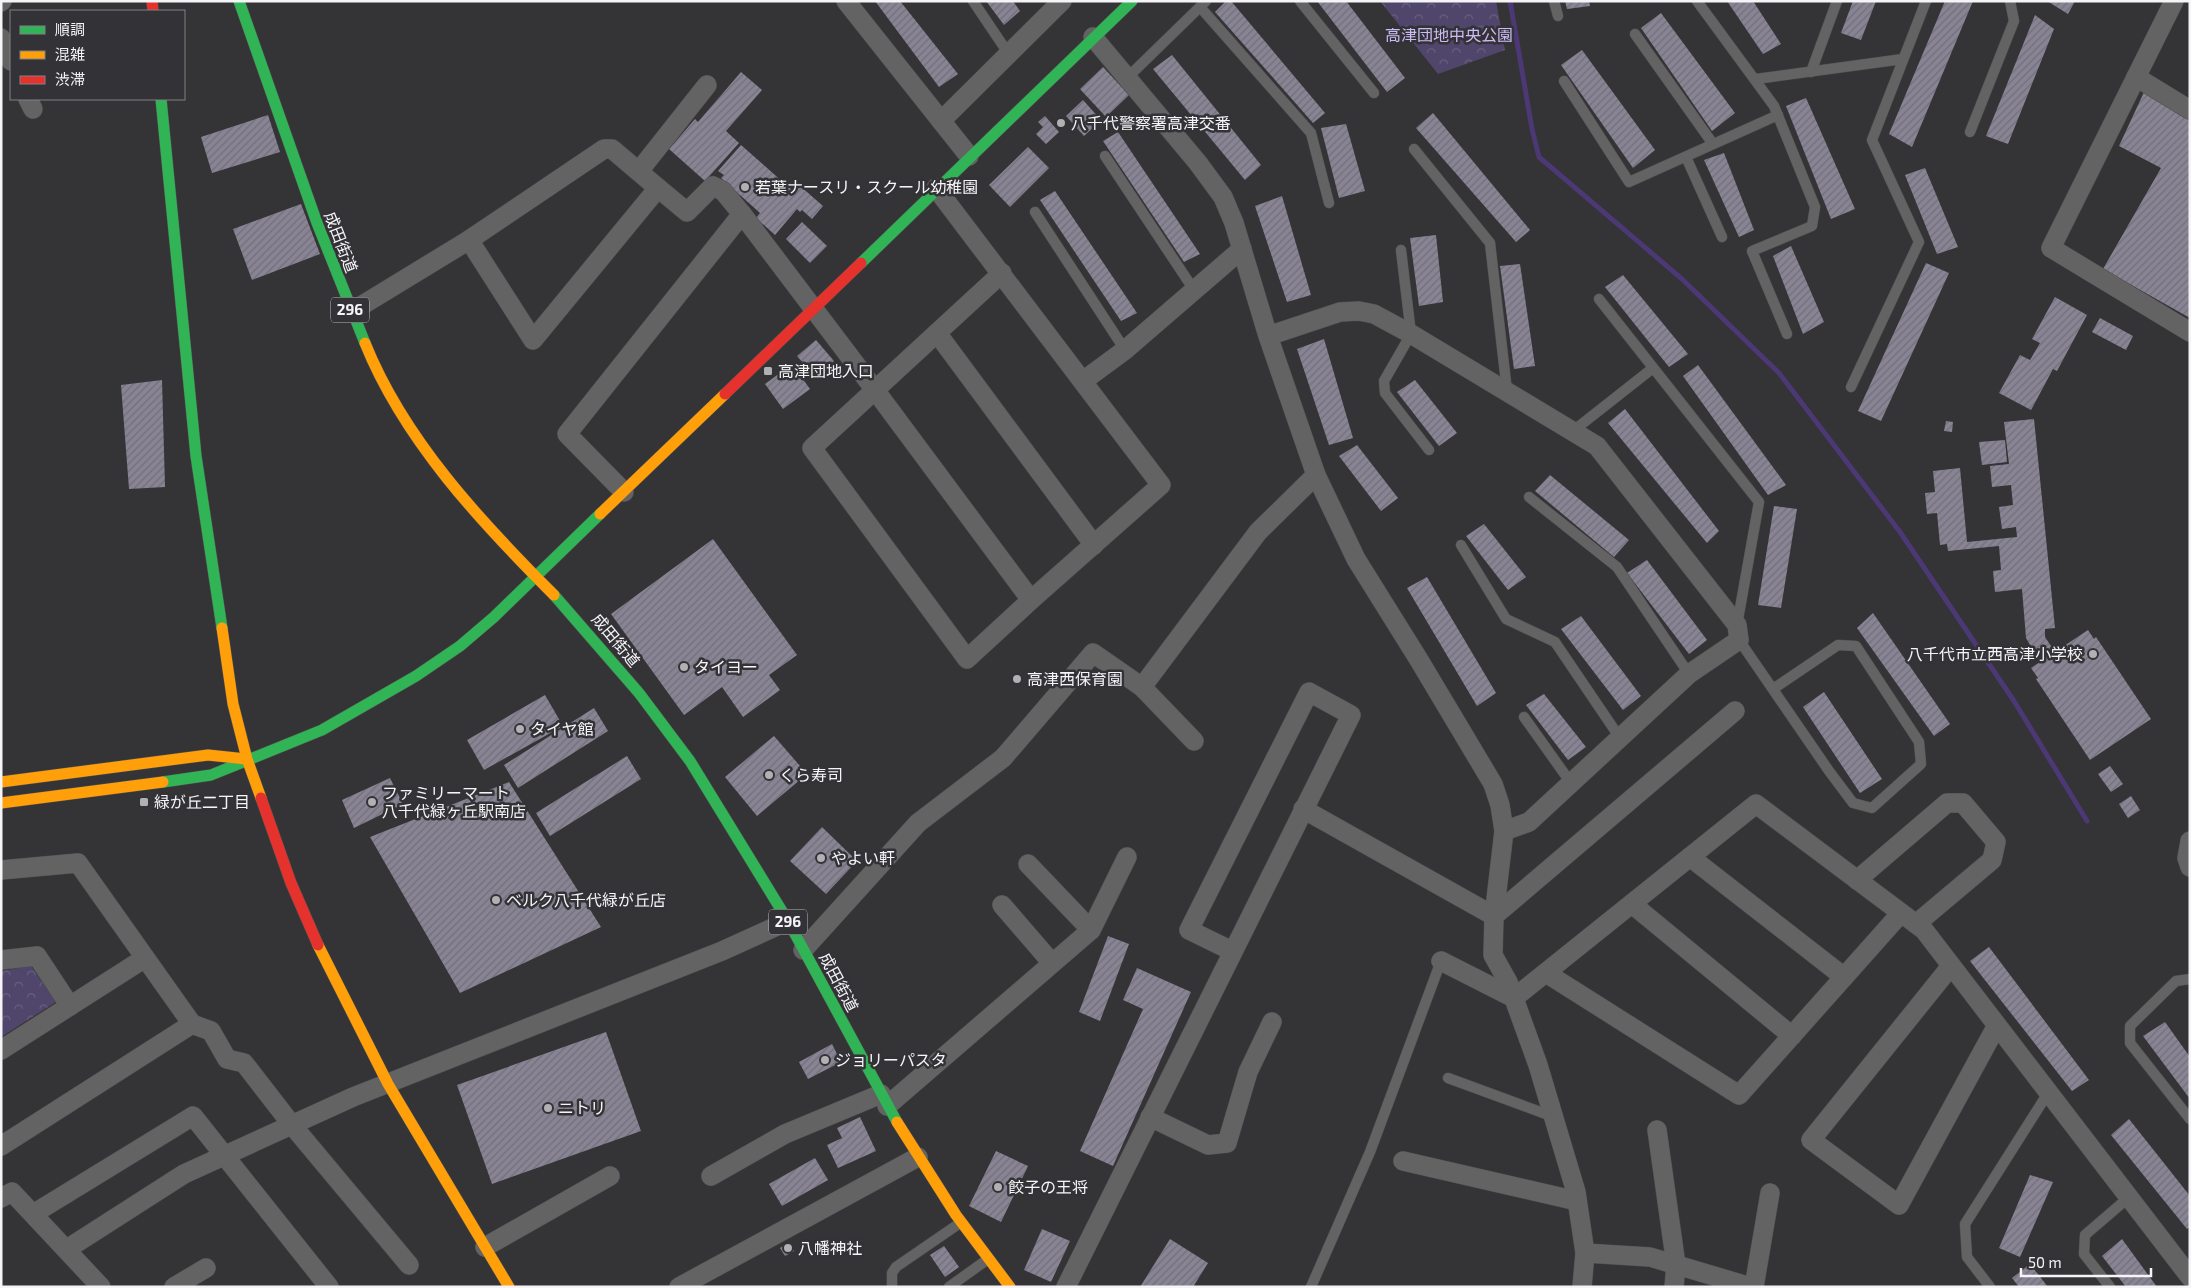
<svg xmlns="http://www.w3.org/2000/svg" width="2191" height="1288" font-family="'Exo 2','Noto Sans JP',sans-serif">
<defs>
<pattern id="park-crowns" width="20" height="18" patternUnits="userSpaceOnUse" patternTransform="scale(1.25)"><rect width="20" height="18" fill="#50456a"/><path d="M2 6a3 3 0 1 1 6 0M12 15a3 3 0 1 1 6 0" fill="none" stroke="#6a6080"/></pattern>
<pattern id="building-hatch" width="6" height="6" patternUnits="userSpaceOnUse" patternTransform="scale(1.25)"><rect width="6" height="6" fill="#888494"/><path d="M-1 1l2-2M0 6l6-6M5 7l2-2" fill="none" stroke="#726f7a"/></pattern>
</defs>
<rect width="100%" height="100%" fill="#343335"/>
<g fill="url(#park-crowns)">
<path d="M1380,1H1496L1505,50L1438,74Z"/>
<path d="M31,966L56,1002L1,1037V971Z"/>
</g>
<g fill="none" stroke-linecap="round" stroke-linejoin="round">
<path stroke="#4c3874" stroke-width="5" d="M1510,1L1532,129L1539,157L1682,279L1779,373L1900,532L2014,701L2087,821"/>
</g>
<g fill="url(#building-hatch)">
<path d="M875,1H900L958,74L939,87Z"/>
<path d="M986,1H1013L1020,11L1004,25Z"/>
<path d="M1226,1H1231L1325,113L1313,123L1215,12Z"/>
<path d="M1317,1H1346L1405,78L1387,92Z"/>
<path d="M1565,1H1589L1590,6L1567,9Z"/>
<path d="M1727,1H1753L1781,44L1763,54Z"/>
<path d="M1853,1H1876L1861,40L1841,33Z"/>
<path d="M1945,1H1973L1912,147L1889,134Z"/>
<path d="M2047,1H2075L2068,14Z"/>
<path d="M1661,13L1735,113L1712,131L1641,28Z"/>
<path d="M2035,15L2054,29L2008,144L1986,136Z"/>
<path d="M1582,50L1655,150L1633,168L1561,65Z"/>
<path d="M1172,55L1261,165L1245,180L1153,69Z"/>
<path d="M1103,67L1129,95L1106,117L1080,89Z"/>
<path d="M741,72L762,90L726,131L739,143L705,181L669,149L695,119L698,122Z"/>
<path d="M2145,90L2190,116V318L2103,269L2161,168L2119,146Z"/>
<path d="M1806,98L1855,209L1831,219L1786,106Z"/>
<path d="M1083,100L1101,120L1084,136L1066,116Z"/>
<path d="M1433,113L1530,230L1516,242L1416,128Z"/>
<path d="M268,115L280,152L212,173L201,137Z"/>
<path d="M1045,116L1059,132L1046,144L1036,134L1043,127L1038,122Z"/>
<path d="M1346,124L1365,191L1339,198L1321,128Z"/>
<path d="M1118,132L1200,254L1184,262L1103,141Z"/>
<path d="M741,145L793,191L799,185L823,206L812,219L802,210L800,212L797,209L775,235L756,218L760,213L721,178L724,175L718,171Z"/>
<path d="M1028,147L1049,168L1010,207L989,185Z"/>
<path d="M1724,153L1754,230L1739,237L1704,160Z"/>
<path d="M1925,168L1958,247L1937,254L1905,175Z"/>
<path d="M1055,191L1137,313L1121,321L1040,200Z"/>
<path d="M1282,196L1311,295L1287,302L1255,206Z"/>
<path d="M301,204L320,254L252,280L233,229Z"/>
<path d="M802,222L827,246L810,263L786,239Z"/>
<path d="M1436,235L1443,302L1419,306L1410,238Z"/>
<path d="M1791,246L1824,322L1803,334L1773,256Z"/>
<path d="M1926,263L1949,273L1881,421L1858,411Z"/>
<path d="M1520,264L1535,366L1514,369L1500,266Z"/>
<path d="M1623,275L1688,354L1669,367L1605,287Z"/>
<path d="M2055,297L2087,315L2057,371L2053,369L2031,410L1999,393L2020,355L2030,360L2040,343L2032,339Z"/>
<path d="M2100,318L2133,336L2126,350L2092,332Z"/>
<path d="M1324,339L1353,438L1329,445L1297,349Z"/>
<path d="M816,340L834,361L815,377L797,356Z"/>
<path d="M792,364L810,389L783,409L765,384Z"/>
<path d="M1698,365L1786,485L1768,495L1683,376Z"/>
<path d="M162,380L165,487L129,489L121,385Z"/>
<path d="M1415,380L1457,433L1439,446L1397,392Z"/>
<path d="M1625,409L1719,531L1707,543L1608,423Z"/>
<path d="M2034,419L2055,628L2045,629V637L2055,652L2088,630L2094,639L2096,637L2151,719L2090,760L2036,679L2038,678L2031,668L2040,662L2026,638L2022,589L1995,592L1993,571L2001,570L1999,546L1948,551L1947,544L1940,545L1937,513L1927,514L1925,493L1935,492L1933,471L1960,468L1967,542L2017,537L2016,527L2002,529L1999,507L2013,505L2011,485L1992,487L1990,466L2009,464L2004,422Z"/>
<path d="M1946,421L1953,422L1952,432L1944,431Z"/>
<path d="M2005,440L2007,462L1982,465L1979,442Z"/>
<path d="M1357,445L1398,498L1381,511L1339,456Z"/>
<path d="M1550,475L1629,540L1614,557L1535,491Z"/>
<path d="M1774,506L1797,509L1781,608L1758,605Z"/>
<path d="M1484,524L1526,577L1508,590L1466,536Z"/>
<path d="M713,539L797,655L769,675L780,690L743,717L722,687L684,715L611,614Z"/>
<path d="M1647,560L1707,640L1689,654L1627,573Z"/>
<path d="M1427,577L1496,693L1477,706L1407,588Z"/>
<path d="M1873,613L1950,724L1934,736L1857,628Z"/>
<path d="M1581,616L1641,696L1623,710L1561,629Z"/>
<path d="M1824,692L1882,779L1860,793L1803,707Z"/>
<path d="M1544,694L1586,747L1568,760L1526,705Z"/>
<path d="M545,695L563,726L484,770L467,740Z"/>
<path d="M594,708L608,731L518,788L504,765Z"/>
<path d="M774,736L807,774L757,816L725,777Z"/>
<path d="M627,756L641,779L550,836L536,813Z"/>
<path d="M2110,766L2123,784L2111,792L2098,774Z"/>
<path d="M390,778L403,804L354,828L342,800Z"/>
<path d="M509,782L601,927L460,993L370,837Z"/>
<path d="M2131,796L2140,810L2128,818L2119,804Z"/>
<path d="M822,827L857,861L826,894L790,861Z"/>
<path d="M1108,936L1129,944L1100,1021L1079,1012Z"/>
<path d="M1989,947L2089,1080L2072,1091L1970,961Z"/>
<path d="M1137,968L1191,992L1113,1166L1080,1151L1143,1009L1123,1000Z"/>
<path d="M2165,1022L2190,1057V1099L2143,1036Z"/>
<path d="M606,1032L641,1131L492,1184L457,1085Z"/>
<path d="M832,1044L841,1062L808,1079L799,1062Z"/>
<path d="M860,1117L876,1151L838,1168L827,1145L842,1138L837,1128Z"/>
<path d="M2129,1119L2190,1196V1227L2187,1229L2111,1135Z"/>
<path d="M996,1151L1028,1166L1001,1222L969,1206Z"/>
<path d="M815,1158L828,1180L782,1206L769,1184Z"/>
<path d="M2030,1175L2053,1182L2020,1257L1999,1248Z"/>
<path d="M1042,1229L1070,1241L1051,1282L1024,1270Z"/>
<path d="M1170,1239L1208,1263L1193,1287H1140Z"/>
<path d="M2122,1239L2157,1287H2126L2102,1256Z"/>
<path d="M789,1242L794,1251L785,1256L780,1248Z"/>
<path d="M944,1246L959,1267L945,1277L930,1255Z"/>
<path d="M2030,1264L2048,1287H2019L2012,1278Z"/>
</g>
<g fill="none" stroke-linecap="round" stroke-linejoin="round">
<g stroke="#504f51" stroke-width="11">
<g id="lane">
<path d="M973,1L1008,53"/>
<path d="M1300,1L1374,93"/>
<path d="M1554,1L1558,16"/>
<path d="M1697,1L1774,106L1815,207L1812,226L1752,251L1787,334"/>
<path d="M1200,7L1311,133L1329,203"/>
<path d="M1635,34L1713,144"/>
<path d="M1811,72L1837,1"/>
<path d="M1127,78L1206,1"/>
<path d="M1756,79L1903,59"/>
<path d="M1564,81L1629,182L1778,115"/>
<path d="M1970,132L2014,21L2010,1"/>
<path d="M1414,149L1490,243L1507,391"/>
<path d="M1105,156L1194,290"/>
<path d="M1686,157L1722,237"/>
<path d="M1035,212L1125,350"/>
<path d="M1401,250L1411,334L1384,381L1385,393L1429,450"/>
<path d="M1599,299L1759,502L1737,625"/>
<path d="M1851,387L1919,242L1872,140L1926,1"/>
<path d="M1573,431L1653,368"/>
<path d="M1529,497L1617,567L1689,674"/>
<path d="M1461,545L1506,619L1555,642L1620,738"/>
<path d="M1739,640L1829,771L1853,803L1872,808L1921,764L1919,742L1856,646L1838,645L1773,689"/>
<path d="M1524,717L1571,783"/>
<path d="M2190,979L2176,981L2130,1026V1043L2190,1119"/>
<path d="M1448,1078L1554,1117"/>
<path d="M892,1287V1273L896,1267L960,1223"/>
<path d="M949,1287L988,1259"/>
<path d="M1311,1287L1370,1152L1441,961"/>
<path d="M1990,1287L1967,1257L1965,1224L2048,1093"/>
<path d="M2110,1287L2084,1254L2085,1235L2128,1198"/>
</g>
</g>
<g stroke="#504f51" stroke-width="20">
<g id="street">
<path d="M846,1L969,156"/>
<path d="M2174,1L2051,248L2190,332"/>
<path d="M1,2L2,1"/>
<path d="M1093,37L1198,163L1223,197L1234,223L1268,336L1316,475L1356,559L1419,660L1493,784L1500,805L1504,831L1529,822L1689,674L1739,640L1737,625L1597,446L1411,334L1374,314L1359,311L1340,312L1268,336"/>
<path d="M1,38L11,61"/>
<path d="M2136,77L2190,110"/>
<path d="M28,99L33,109"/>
<path d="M941,121L1062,1"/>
<path d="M604,149H612L658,188L533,340L469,240Z"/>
<path d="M639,171L707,85"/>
<path d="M658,188L687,212L713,186L723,191L742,214"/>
<path d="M1002,273L812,448L967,659L1031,600"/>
<path d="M351,312L469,240"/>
<path d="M937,333L1094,545"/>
<path d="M1083,381L1125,350L1242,249"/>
<path d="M624,492L567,434L742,214L875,390L1031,600L1161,485L936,188"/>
<path d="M1194,741L1142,687L1258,532L1316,475"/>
<path d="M1303,809L1494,916L1735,711"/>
<path d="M1504,831L1494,916L1493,955L1508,982L1538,1065L1576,1192L1585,1253L1582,1287"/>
<path d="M2190,841L2187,858L2190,867"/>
<path d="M1690,857L1844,977"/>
<path d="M1,870L78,863L192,1024L1,1146"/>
<path d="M1857,880L1947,803H1963L1996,842L1992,860L1916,924"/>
<path d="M1632,904L1792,1036"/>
<path d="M1002,905L1052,963"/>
<path d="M1091,930L1127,857"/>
<path d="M803,950L918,823L1003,758L1093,653L1142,687"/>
<path d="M1,960L37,956L70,1006"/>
<path d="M1441,961L1514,998"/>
<path d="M1951,966L1811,1140L1899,1205L1996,1027"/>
<path d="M1546,973L1739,1095L1901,913"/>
<path d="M1514,998L1756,804L1924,930L2190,1277"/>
<path d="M192,1024L211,1031L227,1059L244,1063L292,1125L409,1265"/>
<path d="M1,1050L145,958"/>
<path d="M887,1106L1091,930L1028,864"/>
<path d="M1150,1117L1208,1145L1227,1143L1248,1072L1272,1022"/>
<path d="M1657,1130L1676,1265L1674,1287"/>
<path d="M1403,1161L1577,1201"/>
<path d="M711,1176L785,1134L881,1094"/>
<path d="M1,1198L12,1192L101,1287"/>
<path d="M33,1214L193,1116L329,1287"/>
<path d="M485,1247L610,1176"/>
<path d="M67,1249L184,1174L353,1097L722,951L788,921"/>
<path d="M1585,1253L1650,1257L1751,1287"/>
<path d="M174,1287L206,1268"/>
<path d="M679,1287L918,1157"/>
<path d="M1066,1287L1351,715L1309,692L1189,930L1232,951"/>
<path d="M1754,1287L1770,1193"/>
</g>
</g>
<g stroke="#504f51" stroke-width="12">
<g id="fast">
<path d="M239,1L317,223L365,343"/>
<path d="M161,99L196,456L222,628"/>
<path d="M861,263L1132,1"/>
<path d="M554,595L639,693L690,761L788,921L897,1122"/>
<path d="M163,782L211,775L322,730L416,676L460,646L494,617L600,514"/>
</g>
</g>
<g stroke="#504f51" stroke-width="12">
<g id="slow">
<path d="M365,343C404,440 481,522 554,595"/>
<path d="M600,514L725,394"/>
<path d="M222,628L233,704L247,759L261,798"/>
<path d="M1,782L208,755L246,759"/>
<path d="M1,803L163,782"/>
<path d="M318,945L388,1084L509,1287"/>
<path d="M897,1122L956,1215L1010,1287"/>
</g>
</g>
<g stroke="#504f51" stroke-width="12">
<g id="jam">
<path d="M152,1L153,11"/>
<path d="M725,394L861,263"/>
<path d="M261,798L291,883L318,945"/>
</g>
</g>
<use href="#lane" stroke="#636364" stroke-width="10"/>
<use href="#street" stroke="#636364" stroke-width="19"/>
<use href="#fast" stroke="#30b455" stroke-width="11"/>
<use href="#slow" stroke="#ff9f0a" stroke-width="11"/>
<use href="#jam" stroke="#e5322d" stroke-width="11"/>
</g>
<g fill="#b1b0b3" stroke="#333236" stroke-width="2">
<circle cx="1061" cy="123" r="5"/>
<circle cx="745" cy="187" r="5"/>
<rect x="763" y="366" width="10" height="10" rx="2.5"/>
<circle cx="2093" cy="654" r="5"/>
<circle cx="684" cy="667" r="5"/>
<circle cx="1017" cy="679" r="5"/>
<circle cx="520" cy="729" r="5"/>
<circle cx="769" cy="775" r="5"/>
<rect x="139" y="797" width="10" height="10" rx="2.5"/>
<circle cx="372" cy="802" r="5"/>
<circle cx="821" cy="858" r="5"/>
<circle cx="496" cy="900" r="5"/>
<circle cx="825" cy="1060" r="5"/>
<circle cx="548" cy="1108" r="5"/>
<circle cx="998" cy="1187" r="5"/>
<circle cx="788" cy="1248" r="5"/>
</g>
<g text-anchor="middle" stroke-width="5" stroke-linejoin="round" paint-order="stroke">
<g fill="#333236" stroke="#bbbabd" stroke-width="1">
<rect x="331" y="297.5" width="38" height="25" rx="4"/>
<rect x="769" y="909.5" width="38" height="25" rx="4"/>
</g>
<g font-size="15" font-weight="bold" fill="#f5f4f7">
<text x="350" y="315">296</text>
<text x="788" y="927">296</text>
</g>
<g font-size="16" fill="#cbbcf6" stroke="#333236">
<text x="1449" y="41">高津団地中央公園</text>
</g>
<g font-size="16" fill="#f5f4f7" stroke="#333236" text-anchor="start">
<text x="1071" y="129">八千代警察署高津交番</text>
<text x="755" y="193">若葉ナースリ・スクール幼稚園</text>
<text x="778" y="377">高津団地入口</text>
<text x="2083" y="660" text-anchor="end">八千代市立西高津小学校</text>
<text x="694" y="673">タイヨー</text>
<text x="1027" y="685">高津西保育園</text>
<text x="530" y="735">タイヤ館</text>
<text x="779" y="781">くら寿司</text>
<text x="382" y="799">ファミリーマート<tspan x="382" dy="18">八千代緑ヶ丘駅南店</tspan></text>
<text x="154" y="808">緑が丘二丁目</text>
<text x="831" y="864">やよい軒</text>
<text x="506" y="906">ベルク八千代緑が丘店</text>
<text x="835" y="1066">ジョリーパスタ</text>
<text x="558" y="1114">ニトリ</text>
<text x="1008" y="1193">餃子の王将</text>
<text x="798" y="1254">八幡神社</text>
</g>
<g font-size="16" fill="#f5f4f7" stroke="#333236">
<text transform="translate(341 242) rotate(69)" y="6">成田街道</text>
<text transform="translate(616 640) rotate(50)" y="6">成田街道</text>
<text transform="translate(839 982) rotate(62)" y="6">成田街道</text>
</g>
</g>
<rect width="2191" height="1288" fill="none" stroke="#f5f4f7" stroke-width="5"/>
<rect x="10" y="10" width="175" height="90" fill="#333236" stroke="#818083"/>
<rect x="20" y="26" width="25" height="8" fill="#30b455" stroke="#818083"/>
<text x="55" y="35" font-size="15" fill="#f5f4f7">順調</text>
<rect x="20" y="51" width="25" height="8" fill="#ff9f0a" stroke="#818083"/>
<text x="55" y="60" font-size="15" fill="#f5f4f7">混雑</text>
<rect x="20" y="76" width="25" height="8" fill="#e5322d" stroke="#818083"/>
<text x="55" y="85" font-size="15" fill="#f5f4f7">渋滞</text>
<path d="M2021 1268v8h130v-8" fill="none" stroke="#f5f4f7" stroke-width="2.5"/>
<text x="2028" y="1268" font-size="15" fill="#f5f4f7" stroke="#333236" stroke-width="4" paint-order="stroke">50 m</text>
</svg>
